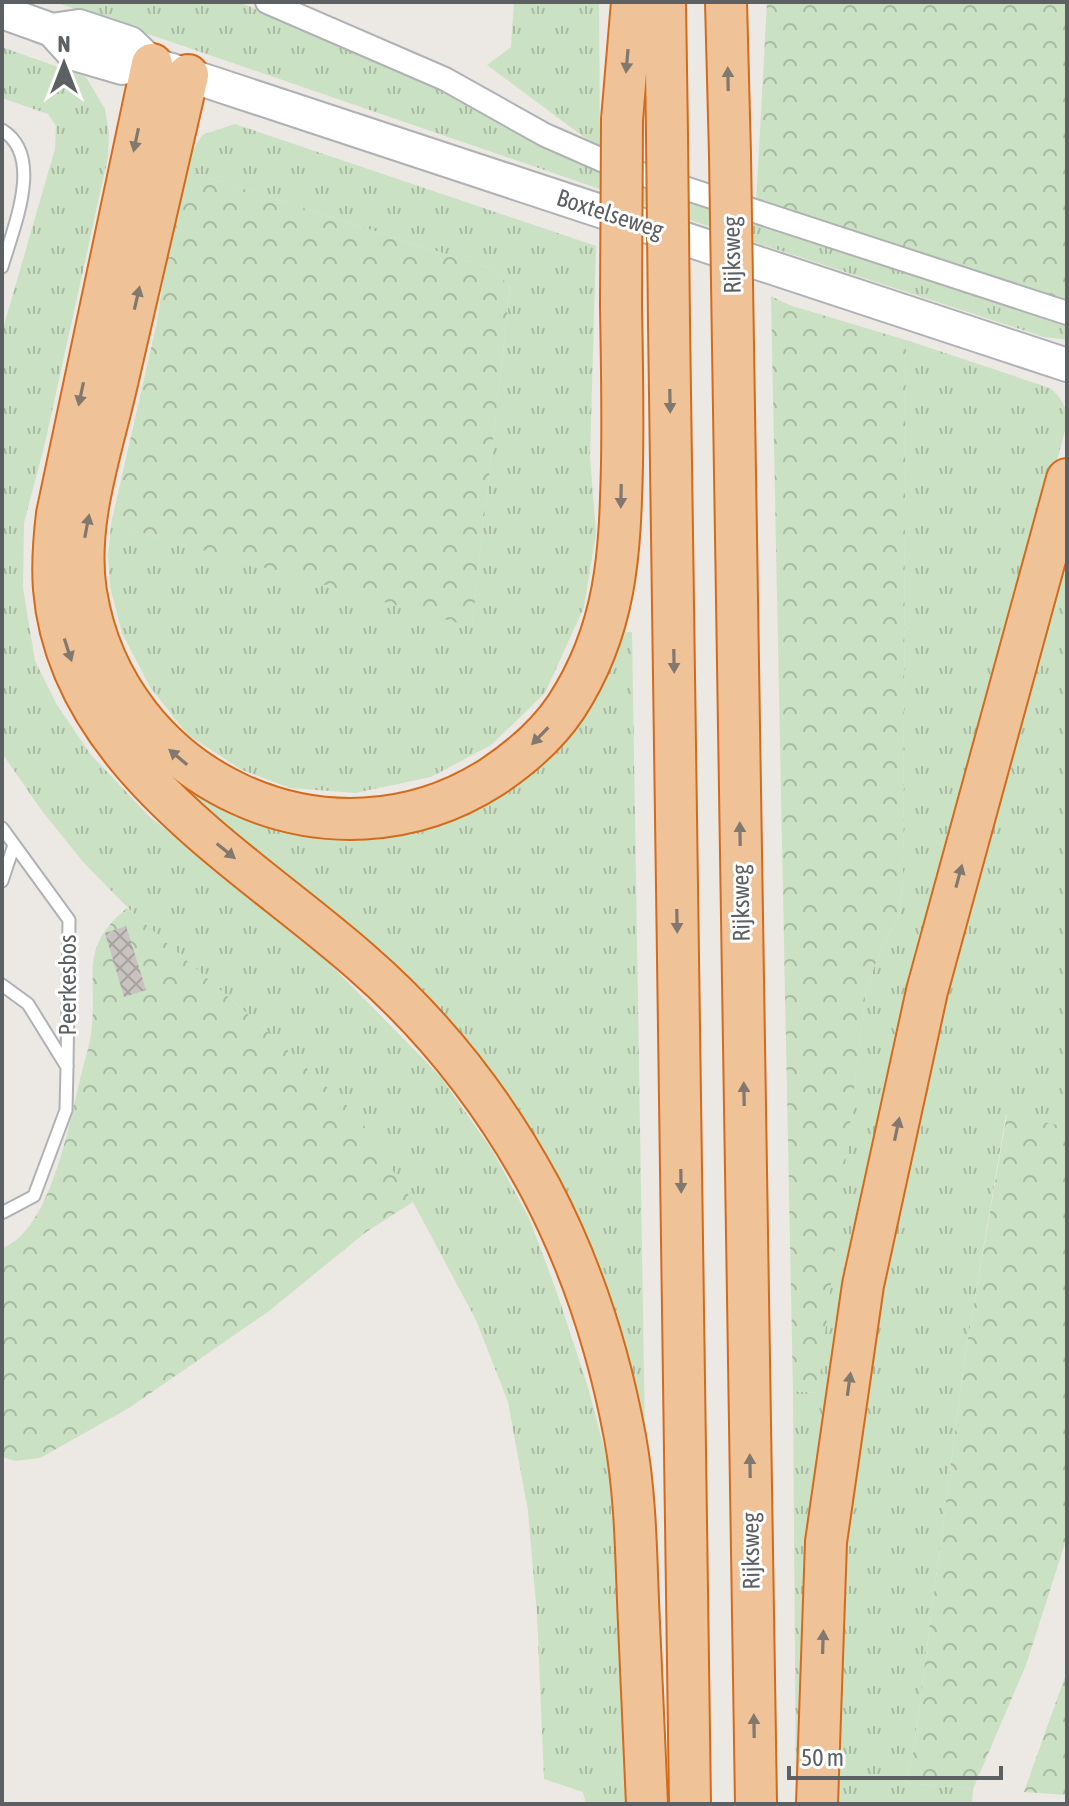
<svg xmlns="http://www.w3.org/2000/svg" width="1069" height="1806" font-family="'Asap Condensed',sans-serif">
<defs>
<pattern id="grass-tufts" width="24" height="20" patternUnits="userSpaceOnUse" patternTransform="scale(2)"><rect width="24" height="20" fill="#cbe1c3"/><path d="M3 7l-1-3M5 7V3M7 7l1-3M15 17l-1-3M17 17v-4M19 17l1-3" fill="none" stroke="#a8baa2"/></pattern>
<pattern id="forest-crowns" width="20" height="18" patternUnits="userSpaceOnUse" patternTransform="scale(2)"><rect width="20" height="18" fill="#cbe1c3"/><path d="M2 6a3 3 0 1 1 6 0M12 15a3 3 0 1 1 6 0" fill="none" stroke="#a8baa2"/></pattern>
<pattern id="building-cross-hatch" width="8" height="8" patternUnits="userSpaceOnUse" patternTransform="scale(2)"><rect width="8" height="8" fill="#c8c3c0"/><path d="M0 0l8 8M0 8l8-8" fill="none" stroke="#a6a29f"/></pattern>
</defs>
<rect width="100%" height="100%" fill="#ece8e4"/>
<g fill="url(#grass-tufts)">
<path d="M55,2H239L413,76L510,130L599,170L757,224L1067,324V340L1044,337L757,243Z"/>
<path d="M514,2H599L600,149L487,65L511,47Z"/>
<path d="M2,47L86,77L105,109L109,134L108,157L45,443L24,523L23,588L35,661L57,705L91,755L149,816L328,962L440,1076L492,1150L529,1218L556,1290L588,1387L611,1474L619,1548L627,1804H586L583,1792L544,1779L537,1615L528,1511L508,1402L476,1320L413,1202L267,1031L136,916L84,863L42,811L2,753V332L55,149L56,126L48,114L2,98Z"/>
<path d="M235,124L596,246L590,457L596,533L584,607L545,693L491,745L431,777L355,793L290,788L242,770L188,735L150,687L122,633L110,587L108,556L111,524L472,626L510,288L495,270L182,169L202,135Z"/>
<path d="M906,340L1050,388C1062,398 1067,407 1067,423L934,924L805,1804H796L793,1391L817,1393L866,990L880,951L899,916L903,879Z"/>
<path d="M1067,556V1127L1006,1115L965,1356L913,1754L905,1783L973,1789L972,1804H815L826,1644L911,1100Z"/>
<path d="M616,632H632L645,1436L523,1138L172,787L182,782L448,820Z"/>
</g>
<g fill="url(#forest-crowns)">
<path d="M767,2H1067V301L756,205Z"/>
<path d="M182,169L495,270L510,288L472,627L111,524L156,326Z"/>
<path d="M771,296L789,305L906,340L903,879L899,916L880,951L866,990L818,1393L793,1391Z"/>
<path d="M127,908L267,1031L358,1116L413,1202L366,1232L269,1311L129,1408L40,1458L15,1461L2,1457V1248C49,1233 70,1123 80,1079C84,1062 91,1043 92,1025C97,972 79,948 127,908Z"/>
<path d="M1007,1114L1067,1127V1537L1026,1665L973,1789L905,1783L913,1754L965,1356Z"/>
<path d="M1067,1671V1795L1024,1792Z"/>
</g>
<path fill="url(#building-cross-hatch)" d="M126,926L146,990L124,997L105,933Z"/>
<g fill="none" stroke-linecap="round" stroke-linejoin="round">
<g stroke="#afb2b4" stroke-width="15">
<g id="lane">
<path d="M2,130C45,156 13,228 2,267"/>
<path d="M2,828L69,920L67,1066"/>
<path d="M2,881L14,845"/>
<path d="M2,985L28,1004L67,1067L66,1110L34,1196L2,1213"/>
</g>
</g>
<g stroke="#afb2b4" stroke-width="26">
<path id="street" d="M267,2L445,79L545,135L611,164L1067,313"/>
</g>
<g stroke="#aeb2b5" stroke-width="36">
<g id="secondary">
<path d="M2,12L52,30L79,26L130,43L152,64"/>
<path d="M52,30L74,54L122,68L152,64L188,75L1067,365"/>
</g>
</g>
<g stroke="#d46a1b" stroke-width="44">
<g id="highway">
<path d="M665,2L667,135"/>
<path d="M726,2L730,155"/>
<path d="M152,64L57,514C54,539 52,564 54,589C68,761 244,859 360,961C434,1025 495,1103 541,1189C582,1267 609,1351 625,1437C635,1491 636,1547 638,1601C641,1669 644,1736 647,1804"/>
<path d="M188,75C164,177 141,280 117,383C102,450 75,523 86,592C116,781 330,881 492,777C519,759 548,734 566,707C617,629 620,553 622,464C623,412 622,359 621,306"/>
<path d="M622,120L632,2"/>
<path d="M669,323L690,1804"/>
<path d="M733,346L756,1804"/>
<path d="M817,1804L826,1542L863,1285L927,991L1067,479"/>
</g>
</g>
<use href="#lane" stroke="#fff" stroke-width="11"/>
<use href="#street" stroke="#fff" stroke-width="22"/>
<use href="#secondary" stroke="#fff" stroke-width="32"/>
<use href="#highway" stroke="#f0c297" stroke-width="40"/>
<g stroke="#d46a1b" stroke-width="44" stroke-linecap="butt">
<g id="highway-bridge">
<path d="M667,135L669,323"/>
<path d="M730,155L733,346"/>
<path d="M621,306L622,120"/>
</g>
</g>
<use href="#highway-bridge" stroke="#f0c297" stroke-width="40"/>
</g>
<defs><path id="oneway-solid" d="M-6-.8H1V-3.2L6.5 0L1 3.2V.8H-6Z" transform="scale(2)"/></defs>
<g fill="#81786f">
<use href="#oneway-solid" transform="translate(627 61) rotate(95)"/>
<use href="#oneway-solid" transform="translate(728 79) rotate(-91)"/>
<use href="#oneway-solid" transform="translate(136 140) rotate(102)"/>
<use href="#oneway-solid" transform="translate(137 298) rotate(-77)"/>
<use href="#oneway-solid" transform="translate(81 394) rotate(102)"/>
<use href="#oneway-solid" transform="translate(670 401) rotate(89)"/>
<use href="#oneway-solid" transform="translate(621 496) rotate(91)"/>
<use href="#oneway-solid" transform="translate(87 526) rotate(-79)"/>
<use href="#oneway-solid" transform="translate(68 650) rotate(72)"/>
<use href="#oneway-solid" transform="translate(674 661) rotate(89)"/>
<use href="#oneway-solid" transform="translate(540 736) rotate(134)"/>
<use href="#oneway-solid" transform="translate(178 757) rotate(-140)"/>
<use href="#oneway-solid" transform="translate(740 834) rotate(-91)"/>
<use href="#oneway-solid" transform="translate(226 851) rotate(39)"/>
<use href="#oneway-solid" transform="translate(959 876) rotate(-75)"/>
<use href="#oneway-solid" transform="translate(677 921) rotate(89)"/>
<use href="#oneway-solid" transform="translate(744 1094) rotate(-91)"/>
<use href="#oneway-solid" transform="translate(897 1129) rotate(-78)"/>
<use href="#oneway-solid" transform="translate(681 1181) rotate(89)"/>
<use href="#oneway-solid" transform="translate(849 1384) rotate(-82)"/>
<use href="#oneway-solid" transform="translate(750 1466) rotate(-91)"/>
<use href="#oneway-solid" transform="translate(823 1642) rotate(-88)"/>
<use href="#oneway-solid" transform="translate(754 1726) rotate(-91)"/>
</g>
<g text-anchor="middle" stroke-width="6" stroke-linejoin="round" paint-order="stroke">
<g font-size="24" fill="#5c6062" stroke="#fff">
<text transform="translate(610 214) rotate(18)" y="8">Boxtelseweg</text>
<text transform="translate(732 255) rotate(-91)" y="8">Rijksweg</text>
<text transform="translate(741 903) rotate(-91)" y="8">Rijksweg</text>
<text transform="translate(68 985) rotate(-90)" y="8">Peerkesbos</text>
<text transform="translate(751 1551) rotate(-91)" y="8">Rijksweg</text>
</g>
</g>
<rect width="1069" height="1806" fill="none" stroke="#5c6062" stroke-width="8"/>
<g transform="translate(64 64)" stroke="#ffffff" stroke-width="6" paint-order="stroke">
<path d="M0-6L14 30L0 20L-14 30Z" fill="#5c6062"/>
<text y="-12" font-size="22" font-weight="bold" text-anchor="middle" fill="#5c6062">N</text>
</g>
<path d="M789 1766v12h212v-12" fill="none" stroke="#5c6062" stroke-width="4"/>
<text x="801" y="1766" font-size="24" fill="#5c6062" stroke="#ffffff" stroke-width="6" paint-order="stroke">50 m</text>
</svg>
